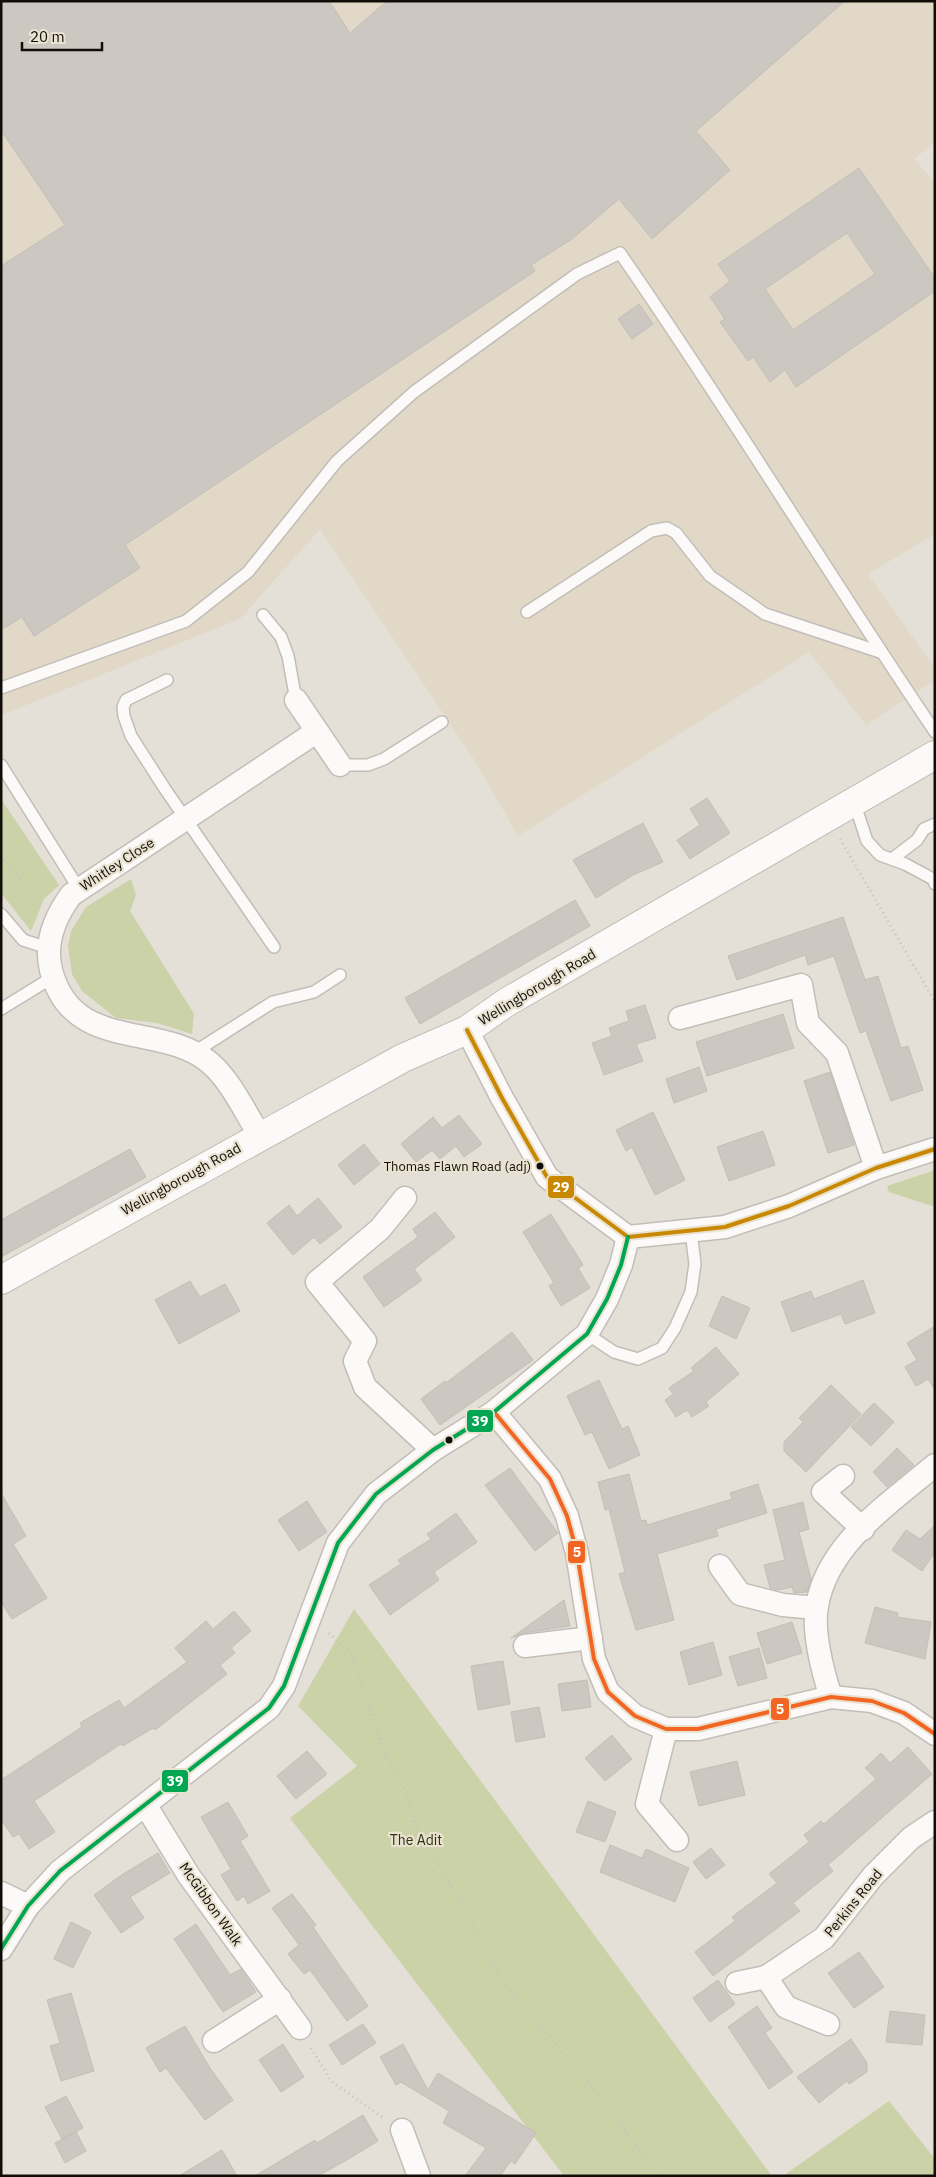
<svg xmlns="http://www.w3.org/2000/svg" width="936" height="2177" font-family="'IBM Plex Sans',sans-serif">
<rect width="100%" height="100%" fill="#e4e0d7"/>
<path fill="#e1d8c7" d="M1,1H935V142L914,159L935,183V534L868,574L935,668V680L866,725L809,652L518,836L475,761L320,529L240,619L1,715Z"/>
<g fill="#ccd2a8">
<path d="M1,799L59,885L44,899L31,931L1,893Z"/>
<path d="M131,879L136,895L130,911L194,1014L192,1034L157,1023L116,1018L82,991L72,974L68,946L71,931L86,907Z"/>
<path d="M935,1170V1207L889,1192L887,1186Z"/>
<path d="M354,1609L772,2176H564L290,1818L357,1766L298,1706Z"/>
<path d="M889,2101L935,2159V2176H783Z"/>
</g>
<g fill="#ccc8c1" stroke="#c2beb8" fill-rule="evenodd">
<path d="M1,1H329L350,33L387,1H845L696,131L730,170L652,239L619,199L572,239L531,265L535,271L125,545L140,568L34,636L22,617L1,630V266L65,225L1,130Z"/>
<path d="M859,168L935,278V291L796,387L785,370L770,382L753,357L748,361L720,322L725,319L710,297L730,281L718,264ZM847,233L875,274L793,330L765,289Z"/>
<path d="M639,304L653,324L632,339L618,319Z"/>
<path d="M707,798L730,833L690,859L677,840L700,825L690,809Z"/>
<path d="M643,823L663,862L633,875L596,898L573,860Z"/>
<path d="M575,900L590,926L420,1024L405,998Z"/>
<path d="M843,917L865,980L878,976L901,1048L908,1046L923,1090L891,1101L866,1031L860,1033L834,956L808,965L805,955L737,980L728,956Z"/>
<path d="M645,1005L656,1038L636,1044L643,1061L604,1075L592,1043L612,1036L609,1028L629,1021L626,1011Z"/>
<path d="M783,1014L794,1048L707,1076L696,1042Z"/>
<path d="M699,1067L707,1091L674,1103L666,1079Z"/>
<path d="M830,1072L854,1145L828,1153L804,1081Z"/>
<path d="M653,1112L685,1180L655,1195L632,1147L626,1151L616,1130Z"/>
<path d="M459,1115L482,1144L464,1157L456,1146L440,1159L432,1150L416,1162L401,1144L433,1117L442,1128Z"/>
<path d="M763,1131L775,1165L729,1181L717,1147Z"/>
<path d="M364,1144L380,1164L354,1185L338,1165Z"/>
<path d="M130,1149L146,1177L1,1257V1220Z"/>
<path d="M318,1198L342,1227L320,1244L314,1237L293,1255L267,1223L289,1205L297,1216Z"/>
<path d="M435,1212L455,1237L414,1269L422,1280L384,1307L363,1277L418,1237L413,1229Z"/>
<path d="M551,1214L583,1265L578,1268L590,1288L561,1306L549,1286L554,1283L523,1232Z"/>
<path d="M863,1280L875,1313L845,1324L841,1314L792,1332L781,1302L811,1291L814,1299Z"/>
<path d="M190,1281L200,1297L225,1284L240,1311L179,1344L155,1300Z"/>
<path d="M722,1296L750,1308L736,1339L709,1326Z"/>
<path d="M935,1326V1390L928,1379L916,1386L905,1367L917,1360L907,1343Z"/>
<path d="M512,1332L533,1360L440,1425L421,1399L445,1381L446,1383Z"/>
<path d="M716,1347L739,1374L706,1402L709,1406L692,1417L687,1410L676,1417L665,1400L673,1394L669,1388L694,1371L691,1368Z"/>
<path d="M599,1380L622,1429L628,1426L640,1455L609,1469L592,1432L585,1435L567,1396Z"/>
<path d="M831,1385L861,1414L806,1472L784,1451V1442L803,1422L799,1418Z"/>
<path d="M874,1403L894,1422L871,1446L851,1427Z"/>
<path d="M897,1448L914,1465L887,1487L873,1472Z"/>
<path d="M510,1468L558,1533L535,1551L485,1485Z"/>
<path d="M629,1474L641,1521L646,1520L647,1525L732,1499L730,1493L758,1484L767,1513L716,1529L718,1536L657,1554L674,1620L636,1630L619,1574L625,1572L609,1509L605,1510L598,1482Z"/>
<path d="M1,1493L26,1536L13,1544L47,1598L12,1619L1,1602Z"/>
<path d="M307,1501L327,1532L299,1551L278,1520Z"/>
<path d="M803,1502L809,1529L799,1532L811,1579L807,1592L794,1593L792,1587L778,1590L770,1588L764,1565L785,1560L773,1510Z"/>
<path d="M456,1513L477,1542L434,1572L439,1580L390,1615L369,1585L401,1564L398,1560L431,1539L427,1534Z"/>
<path d="M935,1525V1552L922,1571L892,1550L906,1530L920,1539Z"/>
<path d="M564,1600L570,1626L523,1633L511,1638Z"/>
<path d="M875,1607L898,1613L897,1617L931,1622L925,1659L865,1643Z"/>
<path d="M234,1611L251,1631L231,1648L235,1653L220,1665L227,1674L155,1730L153,1728L123,1746L121,1744L34,1801L55,1832L29,1849L19,1834L13,1837L1,1819V1780L82,1727L80,1723L119,1700L124,1708L187,1662L175,1648L206,1621L213,1629Z"/>
<path d="M792,1622L802,1653L767,1664L757,1633Z"/>
<path d="M713,1642L722,1675L689,1685L680,1652Z"/>
<path d="M759,1648L767,1678L738,1686L729,1657Z"/>
<path d="M503,1661L510,1704L478,1710L471,1666Z"/>
<path d="M587,1680L591,1707L562,1711L558,1684Z"/>
<path d="M539,1707L545,1737L516,1742L511,1712Z"/>
<path d="M612,1735L632,1759L605,1781L585,1758Z"/>
<path d="M908,1747L932,1774L828,1865L833,1871L793,1903L800,1911L713,1976L695,1952L735,1921L732,1917L777,1883L769,1874L809,1842L804,1835L821,1821L824,1824L876,1779L865,1768L881,1753L890,1763Z"/>
<path d="M307,1751L327,1774L296,1799L277,1776Z"/>
<path d="M737,1761L745,1795L699,1806L690,1772Z"/>
<path d="M588,1801L616,1812L605,1842L576,1832Z"/>
<path d="M228,1802L248,1836L240,1841L270,1891L248,1904L244,1896L237,1901L221,1875L231,1869L201,1817Z"/>
<path d="M610,1845L642,1858L646,1849L689,1868L675,1902L600,1872Z"/>
<path d="M711,1848L725,1865L706,1879L693,1862Z"/>
<path d="M158,1853L170,1873L130,1897L144,1918L121,1933L94,1895L123,1874Z"/>
<path d="M292,1894L316,1925L313,1927L368,2006L347,2021L310,1970L304,1974L288,1954L299,1945L272,1908Z"/>
<path d="M71,1922L91,1932L73,1968L54,1959Z"/>
<path d="M196,1924L230,1975L241,1969L256,1992L223,2012L174,1939Z"/>
<path d="M859,1952L884,1987L854,2008L828,1973Z"/>
<path d="M718,1980L735,2004L710,2022L693,1998Z"/>
<path d="M71,1993L94,2071L61,2081L50,2046L60,2043L47,2000Z"/>
<path d="M757,2006L772,2028L765,2033L793,2072L769,2089L728,2027Z"/>
<path d="M890,2011L925,2015L922,2045L886,2042Z"/>
<path d="M363,2024L376,2043L342,2065L329,2045Z"/>
<path d="M185,2026L210,2068L233,2100L205,2120L166,2068L160,2072L146,2048Z"/>
<path d="M851,2039L867,2063V2072L849,2084L847,2081L819,2103L797,2077Z"/>
<path d="M283,2044L304,2077L281,2092L259,2060Z"/>
<path d="M403,2044L428,2090L438,2073L536,2133L515,2164L511,2161L500,2176H465L486,2148L443,2123L449,2111L401,2082L396,2085L380,2057Z"/>
<path d="M66,2096L83,2128L62,2139L45,2107Z"/>
<path d="M363,2115L378,2141L345,2161L318,2176H255L315,2140L317,2143Z"/>
<path d="M76,2132L86,2151L65,2163L55,2143Z"/>
<path d="M222,2150L237,2176H179Z"/>
</g>
<g fill="none" stroke-linecap="round" stroke-linejoin="round">
<g stroke="#c2beb7" stroke-width="14">
<g id="service">
<path d="M527,612L651,531L667,528L676,533L710,576L765,614L880,652"/>
<path d="M263,615L281,637L288,656L296,700"/>
<path d="M167,680L126,700L123,707L124,716L131,736L165,789L274,947"/>
<path d="M1,688L186,621L248,572L337,461L414,392L577,274L620,253C729,410 828,574 935,732"/>
<path d="M1,765L79,889"/>
<path d="M340,765H368L384,759L442,722"/>
<path d="M854,802L867,841L880,855L905,864L933,879L935,884"/>
<path d="M892,859L917,840L924,829L935,824"/>
<path d="M1,914L23,940L48,948"/>
<path d="M1,1009L53,977"/>
<path d="M193,1053L273,1002L314,992L340,975"/>
<path d="M587,1334L614,1352L638,1359L662,1348L675,1328L691,1292L695,1264L691,1231"/>
</g>
</g>
<g stroke="#c2beb7" stroke-width="25">
<g id="minor">
<path d="M296,700L340,765"/>
<path d="M680,1018L801,985L808,1023L837,1053L876,1168"/>
<path d="M467,1030L502,1098L547,1177L628,1237L725,1227L789,1206L876,1168L935,1149"/>
<path d="M260,1136C245,1112 231,1081 210,1063C162,1021 72,1054 51,970C44,942 55,917 71,895L316,732"/>
<path d="M405,1198L380,1229L317,1282L365,1341L355,1361L365,1387L433,1450"/>
<path d="M494,1412L550,1479L567,1516L577,1553L594,1659L608,1692L635,1716L666,1729H698L831,1697L872,1701L904,1713L935,1734"/>
<path d="M843,1476L823,1492L863,1529"/>
<path d="M720,1566L740,1594L783,1605L816,1608"/>
<path d="M525,1646L591,1638"/>
<path d="M831,1697C823,1673 812,1631 817,1606C827,1544 890,1503 935,1465"/>
<path d="M666,1729L647,1804L677,1840"/>
<path d="M146,1806L189,1876L300,2028"/>
<path d="M1,1893L28,1906"/>
<path d="M1,1949L28,1906L60,1871L269,1708L284,1686L338,1543L376,1494L433,1450L494,1412L587,1334L607,1299L621,1265L628,1237"/>
<path d="M766,1977L786,2007L828,2024"/>
<path d="M737,1983L766,1977L824,1938L873,1876L911,1838L935,1822"/>
<path d="M214,2041L280,1999"/>
<path d="M402,2130L419,2176"/>
</g>
</g>
<g stroke="#c2beb7" stroke-width="30">
<path id="secondary" d="M1,1280L403,1058L467,1030L507,1002L935,755"/>
</g>
<g stroke="#c4c2be" stroke-width="3" stroke-dasharray="1 4" stroke-linecap="butt">
<path d="M840,839L935,1002"/>
<path d="M1,855L37,901"/>
<path d="M329,1633L352,1654L386,1756L406,1791L418,1830L469,1916L502,1981L607,2105L658,2176"/>
<path d="M311,2048L331,2081L382,2117"/>
</g>
<use href="#service" stroke="#fbfaf9" stroke-width="11"/>
<use href="#minor" stroke="#fbfaf9" stroke-width="22"/>
<use href="#secondary" stroke="#fbfaf9" stroke-width="28"/>
<g stroke="#eae2d1" stroke-width="8">
<path id="bus-1" d="M467,1030L502,1098L547,1177L628,1237L725,1227L789,1206L876,1168L935,1149"/>
</g>
<g stroke="#eae2d1" stroke-width="8">
<path id="bus-2" d="M494,1412L550,1479L567,1516L577,1553L594,1659L608,1692L635,1716L666,1729H698L831,1697L872,1701L904,1713L935,1734"/>
</g>
<g stroke="#eae2d1" stroke-width="8">
<path id="bus-3" d="M1,1949L28,1906L60,1871L269,1708L284,1686L338,1543L376,1494L433,1450L494,1412L587,1334L607,1299L621,1265L628,1237"/>
</g>
<use href="#bus-1" stroke="#c98802" stroke-width="4"/>
<use href="#bus-2" stroke="#f26522" stroke-width="4"/>
<use href="#bus-3" stroke="#00a651" stroke-width="4"/>
</g>
<g fill="#110e09" stroke="#eae2d1" stroke-width="2">
<circle cx="540" cy="1166" r="4.5"/>
<circle cx="449" cy="1440" r="4.5"/>
</g>
<g text-anchor="middle" stroke-width="4.5" stroke-linejoin="round" paint-order="stroke">
<g font-size="13" fill="#110e09" stroke="#eae2d1" text-anchor="end">
<text x="531" y="1171">Thomas Flawn Road (adj)</text>
</g>
<g font-size="14" fill="#110e09" stroke="#eae2d1">
<text transform="translate(117 864) rotate(-33)" y="5">Whitley Close</text>
<text transform="translate(537 987) rotate(-31)" y="5">Wellingborough Road</text>
<text transform="translate(181 1179) rotate(-29)" y="5">Wellingborough Road</text>
<text transform="translate(853 1903) rotate(-51)" y="5">Perkins Road</text>
<text transform="translate(211 1904) rotate(55)" y="5">McGibbon Walk</text>
</g>
<g font-size="14" fill="#2e3511" stroke="#eae2d1">
<text x="416" y="1845">The Adit</text>
</g>
</g>
<g stroke="#eae2d1" stroke-width="2">
<rect x="547" y="1175" width="28" height="24" rx="5" fill="#c98802"/>
<rect x="466" y="1409" width="28" height="24" rx="5" fill="#00a651"/>
<rect x="567" y="1540" width="19" height="24" rx="5" fill="#f26522"/>
<rect x="770" y="1697" width="20" height="24" rx="5" fill="#f26522"/>
<rect x="161" y="1769" width="28" height="24" rx="5" fill="#00a651"/>
</g>
<g font-size="14" text-anchor="middle" font-weight="bold" fill="#fff">
<text x="561" y="1192">29</text>
<text x="480" y="1426">39</text>
<text x="577" y="1557">5</text>
<text x="780" y="1714">5</text>
<text x="175" y="1786">39</text>
</g>
<rect width="936" height="2177" fill="none" stroke="#110e09" stroke-width="5"/>
<path d="M22 42v8h80v-8" fill="none" stroke="#110e09" stroke-width="2.5"/>
<text x="30" y="42" font-size="15" fill="#110e09" stroke="#eae2d1" stroke-width="4" paint-order="stroke">20 m</text>
</svg>
